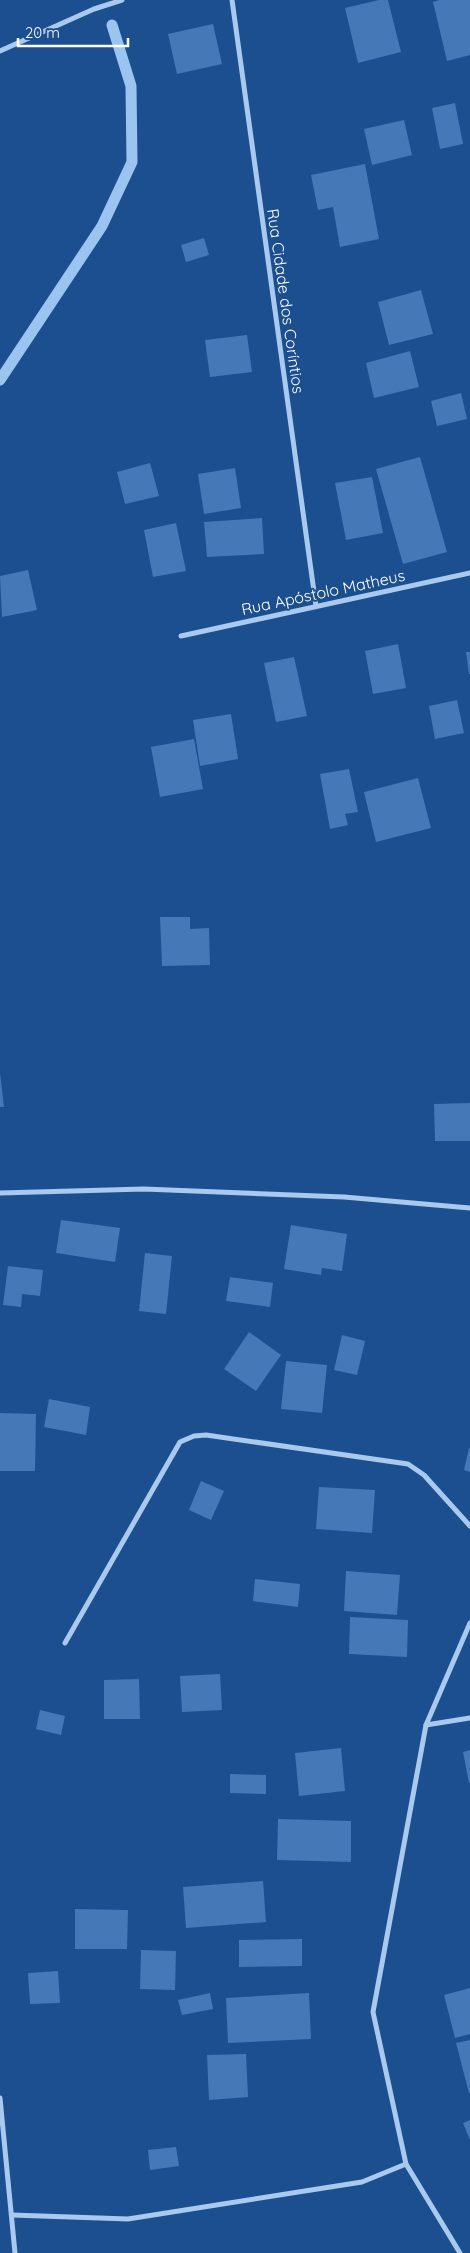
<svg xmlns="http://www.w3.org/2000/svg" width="470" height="2253" font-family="Quicksand,sans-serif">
<rect width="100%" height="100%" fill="#1b4f8f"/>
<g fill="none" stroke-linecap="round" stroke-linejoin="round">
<path stroke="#9cc4f0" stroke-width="11" d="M0,380L102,226L132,162L131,86L112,25"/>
</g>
<g fill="#4478b7">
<path d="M379,0H388L401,52L358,63L345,8Z"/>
<path d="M439,0H470V55L447,61L433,2Z"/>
<path d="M213,24L222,64L177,74L168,34Z"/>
<path d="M455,103L463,144L440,149L432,108Z"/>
<path d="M404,120L412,155L372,165L364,129Z"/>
<path d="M365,164L379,239L340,247L333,207L318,210L311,175Z"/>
<path d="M204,238L209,255L186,262L181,245Z"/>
<path d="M421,290L433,334L389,345L378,302Z"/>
<path d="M247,335L252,372L210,377L205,340Z"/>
<path d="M410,351L419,387L374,398L366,363Z"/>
<path d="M461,393L467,419L437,426L431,401Z"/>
<path d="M420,457L447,552L403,564L376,469Z"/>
<path d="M150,463L159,496L125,504L117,472Z"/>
<path d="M235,468L241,508L204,514L198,474Z"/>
<path d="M372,477L383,533L346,540L335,483Z"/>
<path d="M262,518L264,554L207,557L204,522Z"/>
<path d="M176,523L186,571L153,577L144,530Z"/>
<path d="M28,570L37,610L2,617L0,576Z"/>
<path d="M398,644L406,688L373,694L365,651Z"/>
<path d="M466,652H470V674H469Z"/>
<path d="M294,657L307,716L276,722L264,663Z"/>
<path d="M457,700L464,733L435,739L429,706Z"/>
<path d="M231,714L238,759L200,766L193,720Z"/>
<path d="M194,739L203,789L160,797L151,747Z"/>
<path d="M349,769L358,812L345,814L348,825L330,829L320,774Z"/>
<path d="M418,778L431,828L376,842L364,792Z"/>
<path d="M160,917H190V929L209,928L210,965L162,966Z"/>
<path d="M0,1073L4,1107H0Z"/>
<path d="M470,1103V1141H435L434,1104Z"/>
<path d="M61,1220L120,1228L115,1262L56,1253Z"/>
<path d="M291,1225L347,1234L342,1271L322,1268L321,1275L284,1269Z"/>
<path d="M145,1253L172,1256L166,1314L139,1311Z"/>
<path d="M8,1266L43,1270L40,1296L22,1294L21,1307L3,1305Z"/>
<path d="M230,1277L273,1283L270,1307L226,1301Z"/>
<path d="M249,1332L281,1355L256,1391L224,1369Z"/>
<path d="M342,1335L365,1341L357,1375L334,1370Z"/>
<path d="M286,1361L327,1365L322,1413L281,1409Z"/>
<path d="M49,1399L90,1407L86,1435L44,1427Z"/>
<path d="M0,1413L36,1414L35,1471H0Z"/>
<path d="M469,1448L470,1449V1472L464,1470Z"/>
<path d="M201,1481L224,1491L211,1520L189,1510Z"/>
<path d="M319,1487L375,1490L372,1533L316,1529Z"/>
<path d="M346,1571L400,1575L397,1615L344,1611Z"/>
<path d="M255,1579L300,1584L298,1607L253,1601Z"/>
<path d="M350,1617L408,1620L407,1657L349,1654Z"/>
<path d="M220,1674L222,1710L182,1712L180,1676Z"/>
<path d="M139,1679L140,1719H104V1680Z"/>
<path d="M40,1710L65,1716L61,1735L36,1729Z"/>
<path d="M341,1748L345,1791L299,1796L295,1753Z"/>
<path d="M470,1750V1783H469L463,1752Z"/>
<path d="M230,1774L266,1775V1794L230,1793Z"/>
<path d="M278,1819L351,1821V1862L277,1860Z"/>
<path d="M263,1881L266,1922L186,1928L183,1887Z"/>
<path d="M75,1909L128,1910L127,1949H75Z"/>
<path d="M302,1939V1966L239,1967V1940Z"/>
<path d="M141,1950L176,1951L175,1990L140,1989Z"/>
<path d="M58,1971L60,2003L30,2004L28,1973Z"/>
<path d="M470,1988V2034L455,2038L444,1995Z"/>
<path d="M210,1993L213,2009L182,2015L178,2000Z"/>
<path d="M309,1993L311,2039L228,2043L226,1998Z"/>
<path d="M470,2040V2093H469L456,2043Z"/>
<path d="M246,2054L248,2097L209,2100L207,2055Z"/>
<path d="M470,2120V2140L463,2123Z"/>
<path d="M176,2147L179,2166L150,2170L148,2150Z"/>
</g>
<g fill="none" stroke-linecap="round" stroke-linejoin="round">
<g stroke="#a9c9ee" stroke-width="5">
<path d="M232,0L316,606"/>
<path d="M0,51L94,9L122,0"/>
<path d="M181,636L470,573"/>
<path d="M0,1193L144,1189L344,1197L470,1208"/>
<path d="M65,1643L180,1442L194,1436L206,1435L408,1464L424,1475L470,1526"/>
<path d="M426,1725L470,1718"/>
<path d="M0,2098L15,2253"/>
<path d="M12,2215L128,2219L362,2182L406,2164"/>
<path d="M460,2253L406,2164L373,2012L426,1725L470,1623"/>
</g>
</g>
<g text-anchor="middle" stroke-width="4" stroke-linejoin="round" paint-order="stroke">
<g font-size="16" fill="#fff" stroke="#1b4f8f">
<text transform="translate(286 301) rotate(82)" y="6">Rua Cidade dos Coríntios</text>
<text transform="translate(323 592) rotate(-12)" y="6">Rua Apóstolo Matheus</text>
</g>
</g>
<path d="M18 38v8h110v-8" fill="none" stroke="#ffffff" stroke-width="2.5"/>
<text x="25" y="38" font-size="15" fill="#ffffff" stroke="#1b4f8f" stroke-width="4" paint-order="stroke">20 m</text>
</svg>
